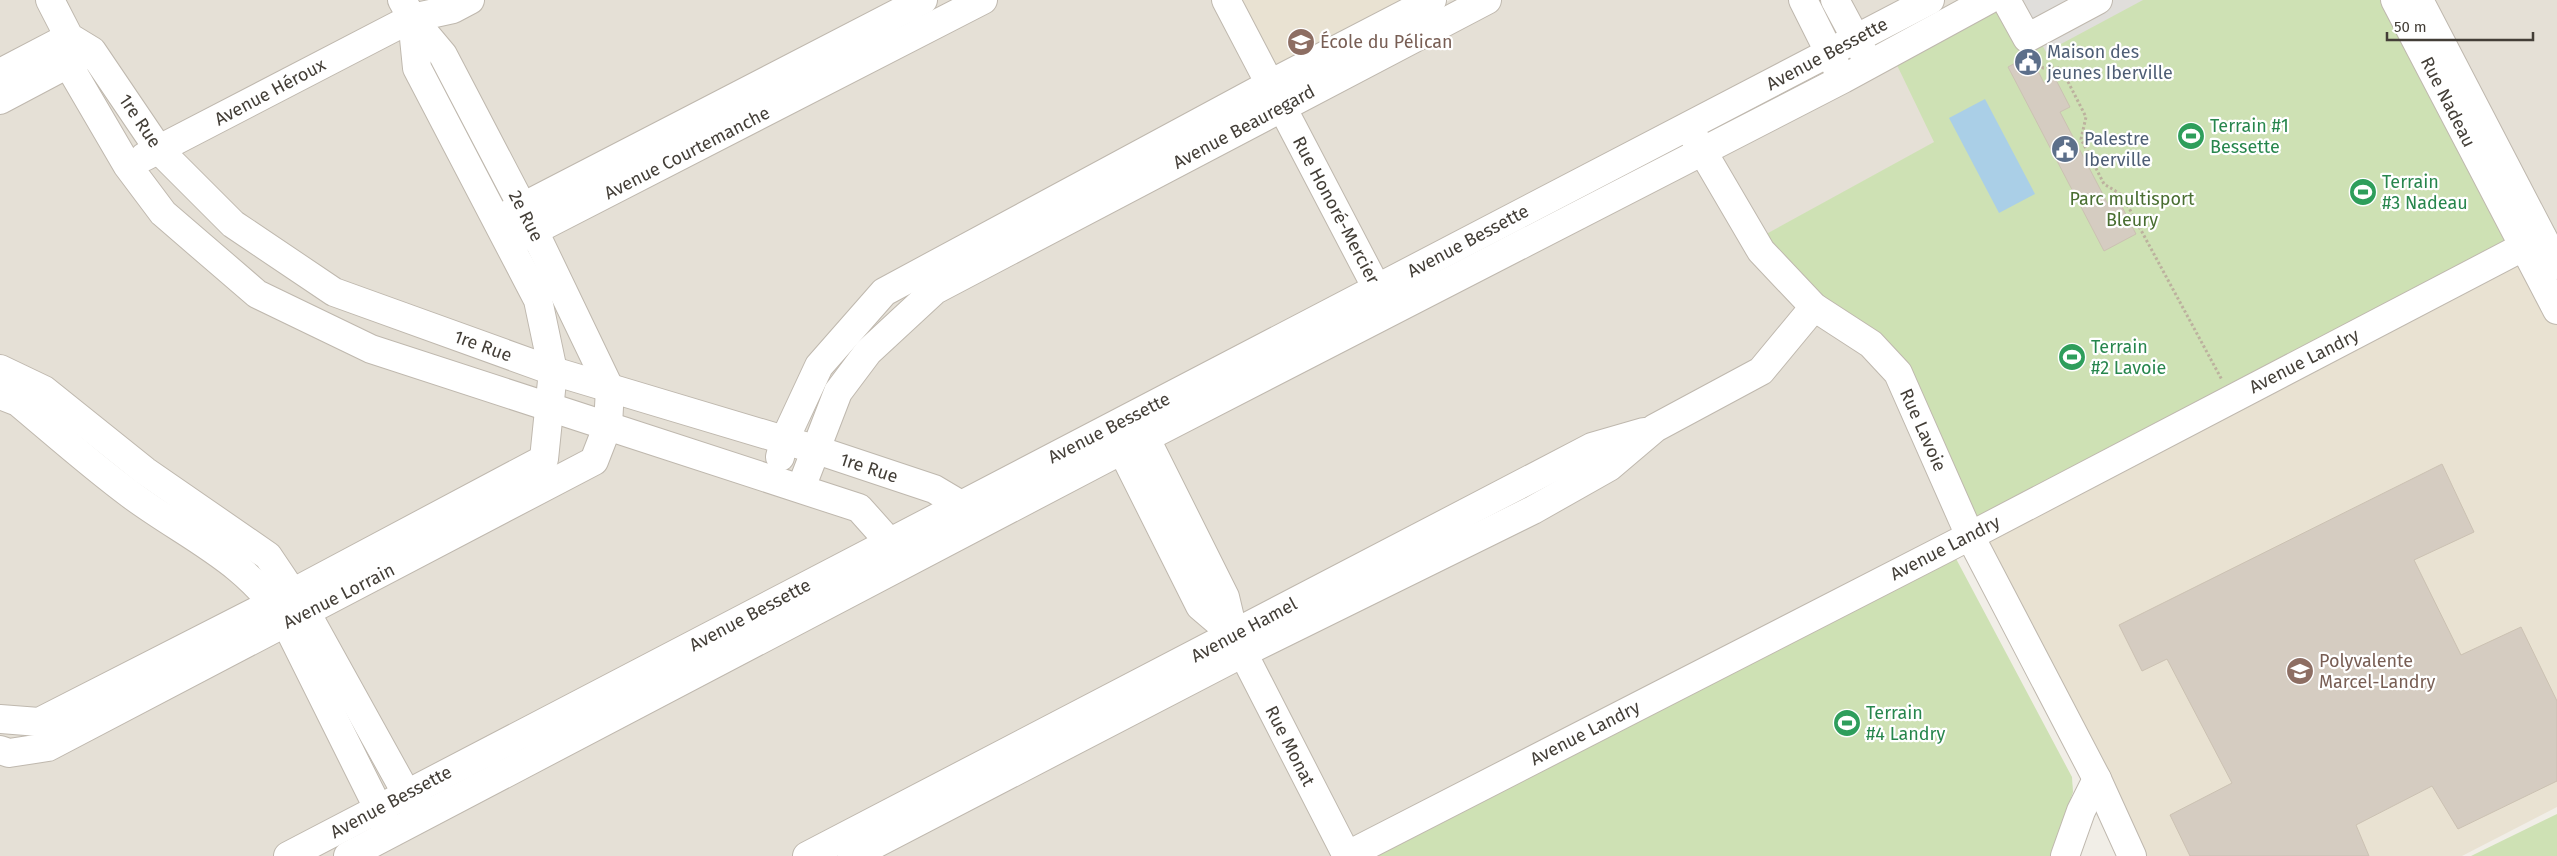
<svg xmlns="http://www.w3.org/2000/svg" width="2557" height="856" font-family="'Fira Sans',sans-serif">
<rect width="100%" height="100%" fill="#f1eee7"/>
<g fill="#e5e0d6">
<path d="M0,0H1226L1277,91L1450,0H2005L1935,142L1749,244L1861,331L1978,521L1349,856H0Z"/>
<path d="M2395,0H2557V313Z"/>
</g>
<g fill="#e9e2d2">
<path d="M1226,0H1437L1270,84Z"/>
<path d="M2542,237L2557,265V807L2462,856H2140L1970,536Z"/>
</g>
<g fill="#cee1b4">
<path d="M2005,0H2395L2523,247L1978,521L1902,378L1748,244L1934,142L1895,61Z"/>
<path d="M1945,538L2072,777L2073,792L2051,856H1349Z"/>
<path d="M2557,814V856H2471Z"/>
</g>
<path fill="#e0dedb" d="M2018,0H2143L2046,52Z"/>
<path fill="#aacfe7" d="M1985,99L2035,194L1999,213L1949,118Z"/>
<g fill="#d5ccc1" stroke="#cbc1b2">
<path d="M2030,55L2044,83L2055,78L2070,107L2060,112L2109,206L2119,201L2136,234L2104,251L2008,67Z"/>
<path d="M2442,464L2474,532L2414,560L2461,655L2521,627L2557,701V781L2458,829L2432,786L2356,825L2369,856H2190L2170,815L2232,783L2167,659L2142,671L2119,625Z"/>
</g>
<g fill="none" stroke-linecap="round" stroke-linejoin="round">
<g stroke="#bfb8ae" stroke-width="30">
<g id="minor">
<path d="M50,0L69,37L92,51L159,150L233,224L334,292L553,371L814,449L934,489L961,505L972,516"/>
<path d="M1226,0L1385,304"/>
<path d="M1803,0L1837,68"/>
<path d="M1835,0L1864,54"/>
<path d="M2006,0L2027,38L2098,0"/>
<path d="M2395,0L2557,310"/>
<path d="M2419,0L2557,265"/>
<path d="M69,37L68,64L127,165L163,213L257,294L371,349L859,508L901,555"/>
<path d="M0,73L69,37"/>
<path d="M0,100L85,55"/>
<path d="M1693,135L1761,251L1814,307L1871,344L1898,373L1970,536L2097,779L2132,856"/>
<path d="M144,157L412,18L453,9L470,0"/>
<path d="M507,215L923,0"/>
<path d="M518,239L983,0"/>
<path d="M0,369L44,390L145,471L268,556L307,614L415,809"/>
<path d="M0,395L18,402C55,433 91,465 130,494C186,536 248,560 286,623L386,824"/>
<path d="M1137,421L1225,597L1234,635L1243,653L1347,856"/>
<path d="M1113,432L1200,606L1234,635"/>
<path d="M780,457L784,441L819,366L884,292L1270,84L1432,0"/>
<path d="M801,488L838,392L868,352L935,290L1487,0"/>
<path d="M0,719L39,722L292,593L544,459L553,371L538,300L417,68L412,18"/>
<path d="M0,750L9,753L48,747L594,461L608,425L610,389L523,208L443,55L412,18L402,0"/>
<path d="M288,856L1930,0"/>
<path d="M348,856L1122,450L1843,79L1988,0"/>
<path d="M807,856L1592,447L1644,432"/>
<path d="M852,856L1243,653L1533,510L1609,467L1655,428L1761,371L1814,307"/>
<path d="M1346,856L1970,536L2542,237"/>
<path d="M2065,856L2081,811L2097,779"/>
</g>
</g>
<path stroke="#bcb19e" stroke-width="3" stroke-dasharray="2.5 2.5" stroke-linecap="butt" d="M2037,58L2043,68H2061L2086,117L2081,139L2104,184L2122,195L2222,380"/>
<use href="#minor" stroke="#fff" stroke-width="28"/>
</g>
<defs>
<g id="school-disc" transform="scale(1.4375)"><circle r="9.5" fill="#8d6e63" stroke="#fff"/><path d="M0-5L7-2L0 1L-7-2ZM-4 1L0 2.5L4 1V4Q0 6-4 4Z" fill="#fff"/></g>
<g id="civic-disc" transform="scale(1.4375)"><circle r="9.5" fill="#5c6f8a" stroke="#fff"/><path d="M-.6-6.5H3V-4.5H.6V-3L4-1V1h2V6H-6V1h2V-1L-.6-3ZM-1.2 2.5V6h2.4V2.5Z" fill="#fff"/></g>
<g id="stadium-disc" transform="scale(1.4375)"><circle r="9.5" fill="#2e9e5b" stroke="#fff"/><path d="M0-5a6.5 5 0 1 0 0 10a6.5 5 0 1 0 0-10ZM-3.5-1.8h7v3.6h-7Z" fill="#fff"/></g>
</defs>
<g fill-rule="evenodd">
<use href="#school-disc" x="1301" y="42"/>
<use href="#civic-disc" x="2028" y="62"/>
<use href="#stadium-disc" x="2191" y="136"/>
<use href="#civic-disc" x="2065" y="149"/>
<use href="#stadium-disc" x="2363" y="192"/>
<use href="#stadium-disc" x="2072" y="357"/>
<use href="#school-disc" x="2300" y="671"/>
<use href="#stadium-disc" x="1847" y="723"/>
</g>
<g text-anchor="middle" stroke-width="4.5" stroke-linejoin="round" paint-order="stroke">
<g font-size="18" fill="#785e54" stroke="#fff" text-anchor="start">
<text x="1320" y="48">École du Pélican</text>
<text x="2319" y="667">Polyvalente<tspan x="2319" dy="21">Marcel-Landry</tspan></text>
</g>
<g font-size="18" fill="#4e5e75" stroke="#fff" text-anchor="start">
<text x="2047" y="58">Maison des<tspan x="2047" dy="21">jeunes Iberville</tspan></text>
<text x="2084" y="145">Palestre<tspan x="2084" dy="21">Iberville</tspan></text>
</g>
<g font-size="18" fill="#433e37" stroke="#fff">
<text transform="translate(1827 54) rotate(-28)" y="6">Avenue Bessette</text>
<text transform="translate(270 92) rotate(-28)" y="6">Avenue Héroux</text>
<text transform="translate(2448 102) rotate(63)" y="6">Rue Nadeau</text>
<text transform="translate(140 121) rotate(56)" y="6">1re Rue</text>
<text transform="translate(1244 127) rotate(-28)" y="6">Avenue Beauregard</text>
<text transform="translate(687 153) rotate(-27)" y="6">Avenue Courtemanche</text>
<text transform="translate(1336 210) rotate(62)" y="6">Rue Honoré-Mercier</text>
<text transform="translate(526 216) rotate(63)" y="6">2e Rue</text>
<text transform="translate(1468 241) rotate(-28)" y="6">Avenue Bessette</text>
<text transform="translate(483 346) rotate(20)" y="6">1re Rue</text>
<text transform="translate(2304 361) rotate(-27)" y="6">Avenue Landry</text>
<text transform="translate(1109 428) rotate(-27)" y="6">Avenue Bessette</text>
<text transform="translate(1923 430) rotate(66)" y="6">Rue Lavoie</text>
<text transform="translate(869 468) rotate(18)" y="6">1re Rue</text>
<text transform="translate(1945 548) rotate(-27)" y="6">Avenue Landry</text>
<text transform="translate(339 596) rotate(-27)" y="6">Avenue Lorrain</text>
<text transform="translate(750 615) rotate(-28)" y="6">Avenue Bessette</text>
<text transform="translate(1244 630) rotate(-28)" y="6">Avenue Hamel</text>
<text transform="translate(1585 733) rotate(-27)" y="6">Avenue Landry</text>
<text transform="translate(1290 746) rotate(63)" y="6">Rue Monat</text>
<text transform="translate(391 802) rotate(-28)" y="6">Avenue Bessette</text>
</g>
<g font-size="18" fill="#27864d" stroke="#fff" text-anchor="start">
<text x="2210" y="132">Terrain #1<tspan x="2210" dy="21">Bessette</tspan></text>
<text x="2382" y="188">Terrain<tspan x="2382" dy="21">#3 Nadeau</tspan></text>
<text x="2091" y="353">Terrain<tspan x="2091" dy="21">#2 Lavoie</tspan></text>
<text x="1866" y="719">Terrain<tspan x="1866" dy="21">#4 Landry</tspan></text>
</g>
<g font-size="18" fill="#496e31" stroke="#fff">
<text x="2132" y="205">Parc multisport<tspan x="2132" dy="21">Bleury</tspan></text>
</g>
</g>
<path d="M2387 32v8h146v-8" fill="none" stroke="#433e37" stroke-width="2.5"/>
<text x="2394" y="32" font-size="15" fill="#433e37" stroke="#ffffff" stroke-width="4" paint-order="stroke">50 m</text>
</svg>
